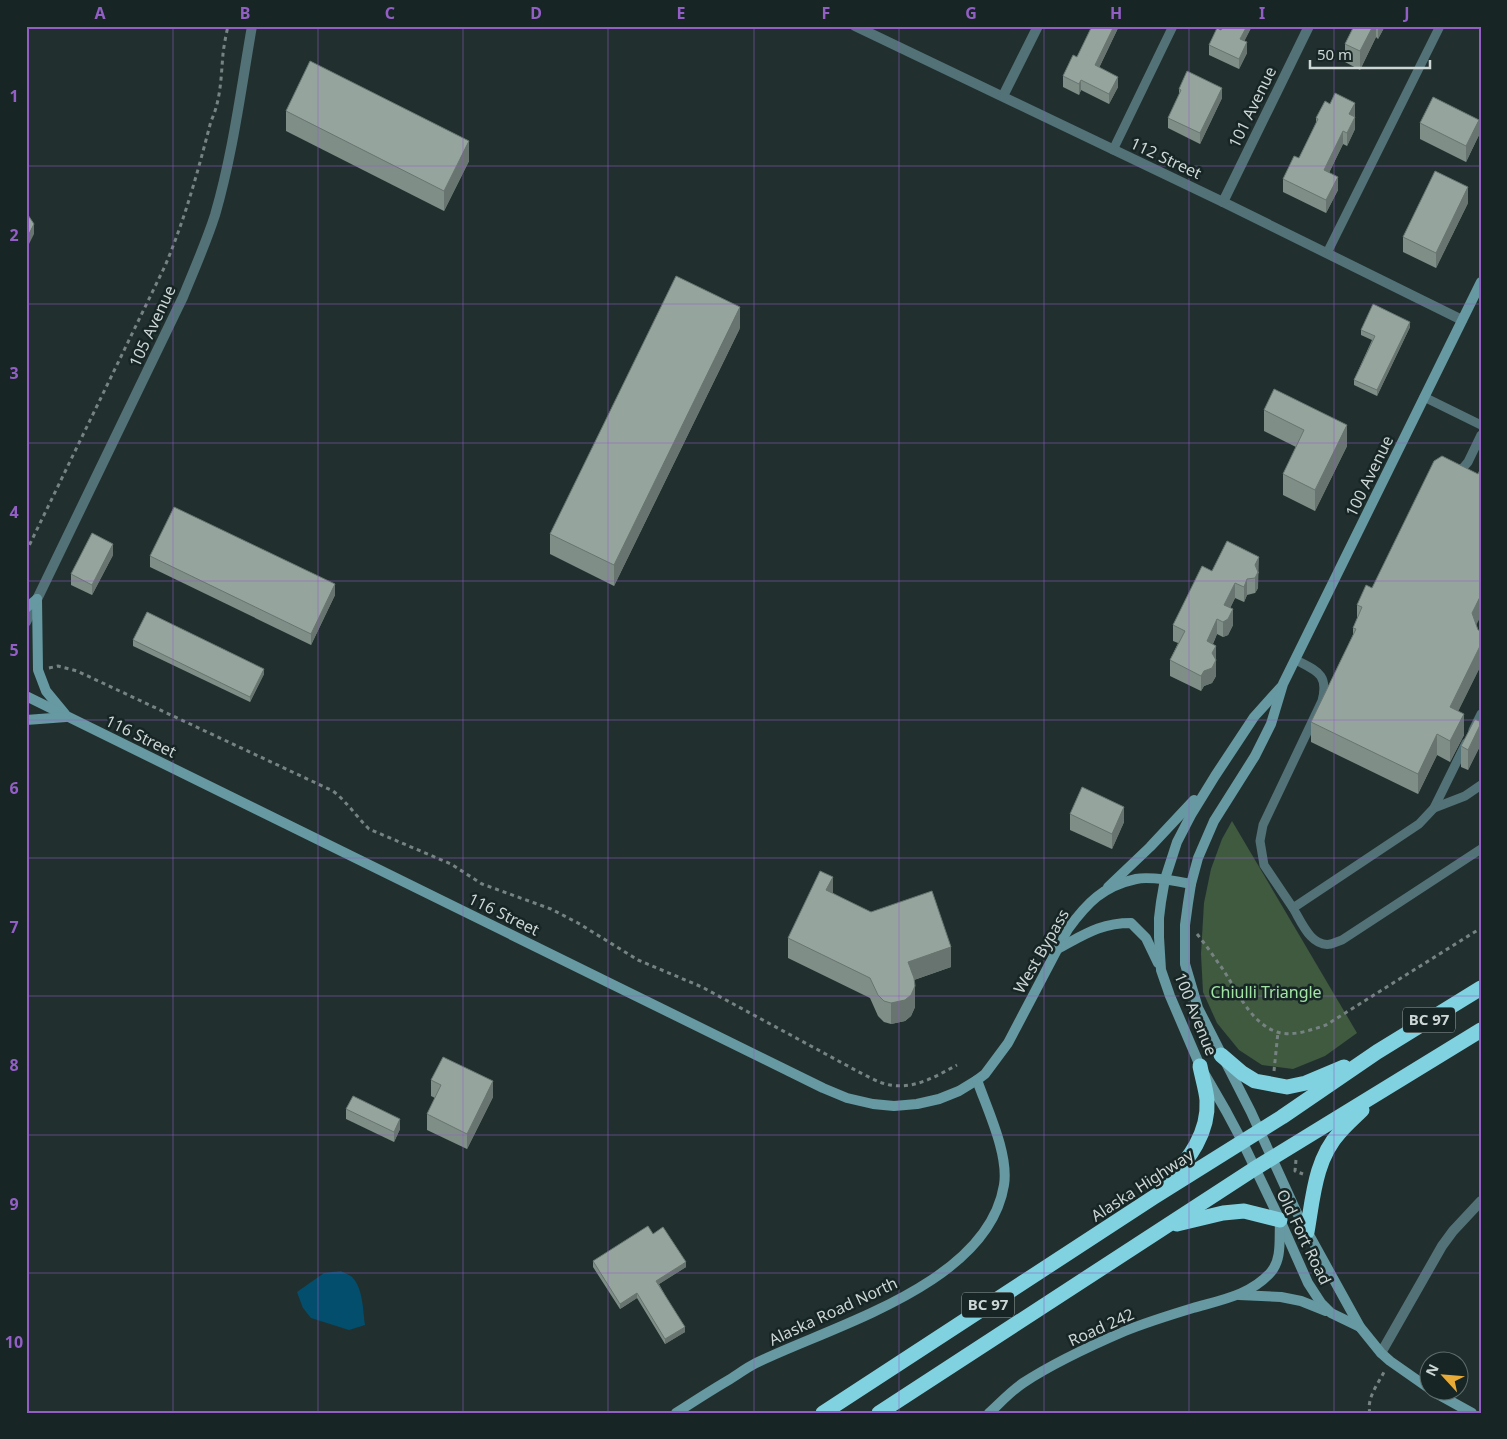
<svg xmlns="http://www.w3.org/2000/svg" width="1507" height="1439" font-family="'Noto Sans',sans-serif">
<rect width="100%" height="100%" fill="#21302f"/>
<path fill="#405a40" d="M1232,821L1357,1033L1325,1056L1293,1069L1262,1065L1239,1050L1217,1023L1203,992L1201,954L1204,903L1211,869L1222,839Z"/>
<path fill="#034e6c" d="M341,1271C344,1273 350,1275 352,1277C363,1288 363,1310 365,1325L349,1330L311,1318L303,1308L297,1292L324,1273Z"/>
<g fill="none" stroke-linecap="round" stroke-linejoin="round">
<g stroke="#778382" stroke-width="3" stroke-dasharray="4 4" stroke-linecap="butt">
<path d="M26,552L165,266C185,219 198,171 211,121C221,100 221,76 223,54C224,45 226,35 228,26"/>
<path d="M49,668L58,666L77,671L333,791C347,802 356,816 369,829L451,864L482,884L551,909L578,923L638,960L702,987L857,1071C865,1075 874,1080 882,1083C910,1092 933,1078 957,1065"/>
<path d="M1197,934C1206,945 1214,957 1222,968C1237,990 1250,1023 1277,1032C1292,1037 1311,1030 1326,1025L1481,928"/>
<path d="M1274,1071L1278,1032"/>
<path d="M1296,1160L1295,1171L1303,1174"/>
<path d="M1370,1413C1366,1399 1378,1384 1384,1372"/>
</g>
<g stroke="#537278" stroke-width="9">
<path d="M1113,150L1173,26"/>
<path d="M1327,253L1440,26"/>
<path d="M1424,397L1481,425"/>
<path d="M1454,469H1462L1468,462L1481,435"/>
<path d="M1296,660C1317,671 1329,674 1322,701L1263,825L1260,841L1264,865L1293,908L1419,824L1434,808L1466,743"/>
<path d="M1473,730L1481,714"/>
<path d="M1434,808L1465,796L1481,785"/>
<path d="M1293,908C1301,921 1311,948 1331,944C1334,943 1339,941 1342,940L1481,849"/>
</g>
<g stroke="#537278" stroke-width="10">
<path d="M855,26L1223,202L1462,320"/>
<path d="M1003,96L1038,26"/>
<path d="M1223,202L1309,26"/>
<path d="M26,622L183,297C194,270 206,243 215,215C233,153 241,89 252,26"/>
<path d="M1381,1353L1442,1246L1453,1231L1481,1201"/>
</g>
<g stroke="#6699a2" stroke-width="10">
<path d="M37,599L38,670L46,691L65,714"/>
<path d="M26,608L37,599"/>
<path d="M1281,687L1254,717L1215,776L1191,815L1177,842L1165,879L1161,902L1159,918V937L1161,970L1170,996L1200,1066L1226,1111L1242,1141L1280,1220L1308,1283L1321,1303L1331,1313L1360,1327"/>
<path d="M26,696L823,1088L847,1098L873,1104L894,1106L917,1104L939,1099L959,1091L977,1080L985,1074L1008,1043L1068,929C1087,903 1103,886 1136,879C1150,876 1176,881 1191,884"/>
<path d="M26,720L66,717"/>
<path d="M1108,887L1150,847L1194,800"/>
<path d="M1057,949C1084,935 1100,923 1131,923L1146,938L1158,963"/>
<path d="M1239,1295L1281,1297L1301,1301L1326,1311"/>
<path d="M1430,1389L1390,1361L1381,1353L1360,1327L1297,1213L1251,1112L1198,1008L1185,964V925L1188,903L1191,884L1198,858L1214,821L1255,756L1271,724L1283,684L1481,282"/>
<path d="M1434,1392L1472,1413"/>
<path d="M676,1413C693,1402 710,1391 727,1381C737,1375 746,1368 756,1363C834,1325 988,1284 1004,1185C1009,1154 987,1109 977,1080"/>
<path d="M989,1413C1000,1403 1011,1391 1023,1383C1055,1362 1090,1346 1125,1331C1147,1322 1170,1315 1193,1308C1221,1300 1251,1295 1271,1272C1282,1259 1279,1240 1280,1224"/>
</g>
<g stroke="#81d2e1" stroke-width="15">
<path d="M1221,1055L1242,1073L1255,1081L1287,1087L1306,1083L1344,1067"/>
<path d="M1168,1182C1189,1159 1209,1133 1207,1100C1206,1089 1202,1077 1200,1066"/>
<path d="M1177,1224L1223,1213L1244,1211L1280,1220"/>
<path d="M1307,1232C1313,1198 1315,1159 1340,1132C1347,1124 1355,1117 1362,1110"/>
<path d="M823,1413L1154,1197L1282,1117L1377,1052L1481,988"/>
<path d="M879,1413L1254,1169L1481,1030"/>
</g>
</g>
<g fill="#808e88">
<path d="M1092,26H1119L1099,68L1118,87L1109,104L1081,90L1079,95L1063,87V76L1077,57Z"/>
<path d="M1223,26H1252L1244,41L1247,53L1239,69L1209,55V45L1221,30Z"/>
<path d="M1354,26H1385L1378,39L1376,37L1360,70L1345,62V44Z"/>
<path d="M1179,89L1222,98L1200,144L1168,128V118L1179,95Z"/>
<path d="M286,111L469,161L444,211L286,131Z"/>
<path d="M1355,115V129L1347,146L1343,144L1329,173L1338,190L1326,213L1283,192V179L1299,158L1316,123V118Z"/>
<path d="M1420,123L1479,135L1466,162L1420,139Z"/>
<path d="M1468,203L1436,268L1403,252V237Z"/>
<path d="M1410,327L1377,396L1354,385V380L1372,340L1361,335V330Z"/>
<path d="M740,328L614,586L550,554V534Z"/>
<path d="M1264,410L1347,446L1315,511L1283,495V474L1296,447L1264,431Z"/>
<path d="M1478,474L1476,625L1478,630L1481,631V665L1458,711L1464,735L1450,762L1437,755L1418,794L1311,742V722L1353,635V628L1357,619V605Z"/>
<path d="M113,555L92,595L71,585V574Z"/>
<path d="M150,556L335,595L311,645L150,567Z"/>
<path d="M1212,571L1259,572L1258,574V588L1255,593L1247,595L1244,602L1235,598L1230,608L1233,625L1228,635L1223,637L1217,634L1213,644L1216,646V676L1212,683L1204,686L1201,691L1170,676V660L1178,643L1173,641V625Z"/>
<path d="M133,640L264,674L250,702L133,646Z"/>
<path d="M1481,722V744L1468,770L1461,767V746Z"/>
<path d="M1070,814L1124,822L1112,849L1070,830Z"/>
<path d="M833,893L951,967L914,980L915,1007L911,1016L905,1021L891,1024L884,1022L878,1016L870,998L788,958V938Z"/>
<path d="M431,1080L493,1097L467,1149L427,1130V1114L435,1098L431,1096Z"/>
<path d="M346,1109L400,1129L394,1142L346,1119Z"/>
<path d="M653,1234L686,1267L659,1284L685,1332L665,1344L637,1298L620,1309L593,1267V1261Z"/>
</g>
<g fill="#68746f">
<path d="M1114,26H1119L1095,76V65Z"/>
<path d="M1247,26H1252L1240,50V39Z"/>
<path d="M1373,26H1376V37L1360,70V51Z"/>
<path d="M1378,26H1385L1378,39Z"/>
<path d="M1247,42V53L1239,69V59Z"/>
<path d="M1118,77V87L1109,104V94Z"/>
<path d="M1081,80V90L1079,95V84Z"/>
<path d="M1222,88V98L1200,144V133Z"/>
<path d="M1355,103V115L1349,127V114Z"/>
<path d="M1355,117V129L1347,146V133Z"/>
<path d="M1479,120V135L1466,162V146Z"/>
<path d="M1343,131V144L1324,183V170Z"/>
<path d="M469,141V161L444,211V191Z"/>
<path d="M1338,177V190L1326,213V200Z"/>
<path d="M1468,187V203L1436,268V253Z"/>
<path d="M34,224V234L26,250V240Z"/>
<path d="M740,307V328L614,586V565Z"/>
<path d="M1410,322V327L1377,396V390Z"/>
<path d="M1347,425V446L1315,511V490Z"/>
<path d="M113,544V555L92,595V585Z"/>
<path d="M1259,557L1258,588L1255,593V565Z"/>
<path d="M1247,579V595L1244,602V587Z"/>
<path d="M1235,583V598L1224,621V605Z"/>
<path d="M335,584V595L311,645V634Z"/>
<path d="M1481,595V616L1472,633V613Z"/>
<path d="M1233,609V625L1228,635L1223,637V622Z"/>
<path d="M1217,619V634L1207,657V641Z"/>
<path d="M1481,644V665L1450,728V707Z"/>
<path d="M1216,646V676L1212,683L1204,686L1201,691V676Z"/>
<path d="M264,669V674L250,702V697Z"/>
<path d="M1464,714V735L1450,762V741Z"/>
<path d="M1481,723V744L1468,770V750Z"/>
<path d="M1437,734V755L1418,794V774Z"/>
<path d="M1124,807V822L1112,849V834Z"/>
<path d="M833,877V898L826,890Z"/>
<path d="M951,947V967L908,982V962Z"/>
<path d="M915,986V1007L911,1016L905,1021L891,1024V1003Z"/>
<path d="M493,1081V1097L467,1149V1134Z"/>
<path d="M400,1119V1129L394,1142V1132Z"/>
<path d="M686,1262V1267L656,1286V1281Z"/>
<path d="M637,1293V1298L620,1309V1304Z"/>
<path d="M685,1327V1332L665,1344V1339Z"/>
</g>
<g fill="#95a59e" stroke="#68746f">
<path d="M1092,26H1114L1095,65L1118,77L1109,94L1081,80L1079,84L1063,76L1073,55L1077,57Z"/>
<path d="M1223,26H1247L1240,39L1247,42L1239,59L1209,45L1217,28L1221,30Z"/>
<path d="M1354,26H1373L1360,51L1345,44Z"/>
<path d="M310,61L469,141L444,191L286,111Z"/>
<path d="M1187,71L1222,88L1200,133L1168,118L1181,90L1179,89Z"/>
<path d="M1335,93L1355,103L1349,114L1355,117L1347,133L1343,131L1324,170L1338,177L1326,200L1283,179L1294,156L1299,158L1318,119L1316,118L1325,101L1330,104Z"/>
<path d="M1433,97L1479,120L1466,146L1420,123Z"/>
<path d="M1435,171L1468,187L1436,253L1403,237Z"/>
<path d="M26,212L34,224L26,240Z"/>
<path d="M676,276L740,307L614,565L550,534Z"/>
<path d="M1373,304L1410,322L1377,390L1354,380L1375,336L1361,330Z"/>
<path d="M1274,389L1347,425L1315,490L1283,474L1304,430L1264,410Z"/>
<path d="M1442,456L1478,474L1481,468V595L1472,613L1478,630L1481,631V644L1450,707L1464,714L1450,741L1437,734L1418,774L1311,722L1356,629L1353,628L1362,607L1357,605L1366,585L1372,588L1434,461Z"/>
<path d="M174,507L335,584L311,634L150,556Z"/>
<path d="M92,533L113,544L92,585L71,574Z"/>
<path d="M1227,541L1259,557L1255,565L1258,572L1255,578L1247,579L1244,587L1235,583L1224,605L1233,609L1228,619L1223,622L1217,619L1207,641L1216,646L1212,653L1216,660L1212,668L1204,671L1201,676L1170,660L1185,631L1173,625L1202,566L1212,571Z"/>
<path d="M147,612L264,669L250,697L133,640Z"/>
<path d="M1475,719L1481,722V723L1468,750L1461,746Z"/>
<path d="M1082,787L1124,807L1112,834L1070,814Z"/>
<path d="M820,871L833,877L826,890L871,912L932,891L951,947L908,962L914,978L915,986L911,995L905,1000L891,1003L884,1001L878,995L870,978L788,938Z"/>
<path d="M443,1057L493,1081L467,1134L427,1114L441,1085L431,1080Z"/>
<path d="M353,1096L400,1119L394,1132L346,1109Z"/>
<path d="M648,1226L653,1234L663,1227L686,1262L656,1281L685,1327L665,1339L637,1293L620,1304L593,1261Z"/>
</g>
<path fill="none" stroke="#935fc6" stroke-width="1" stroke-opacity="0.55" d="M173,26V1413M318,26V1413M463,26V1413M608,26V1413M754,26V1413M899,26V1413M1044,26V1413M1189,26V1413M1334,26V1413M26,166H1481M26,304H1481M26,443H1481M26,581H1481M26,720H1481M26,858H1481M26,996H1481M26,1135H1481M26,1273H1481"/>
<g text-anchor="middle" stroke-width="5" stroke-linejoin="round" paint-order="stroke">
<g fill="#172625" stroke="#96a1a0" stroke-width="1">
<rect x="1403" y="1007.5" width="52" height="25" rx="4"/>
<rect x="962" y="1292.5" width="52" height="25" rx="4"/>
</g>
<g font-size="15" font-weight="bold" fill="#ccd6d5">
<text x="1429" y="1025">BC 97</text>
<text x="988" y="1310">BC 97</text>
</g>
<g font-size="16" fill="#ccd6d5" stroke="#172625">
<text transform="translate(1252 107) rotate(-64)" y="6">101 Avenue</text>
<text transform="translate(1166 158) rotate(25)" y="6">112 Street</text>
<text transform="translate(152 326) rotate(-65)" y="6">105 Avenue</text>
<text transform="translate(1369 476) rotate(-64)" y="6">100 Avenue</text>
<text transform="translate(141 736) rotate(26)" y="6">116 Street</text>
<text transform="translate(504 914) rotate(26)" y="6">116 Street</text>
<text transform="translate(1041 951) rotate(-60)" y="6">West Bypass</text>
<text transform="translate(1196 1014) rotate(68)" y="6">100 Avenue</text>
<text transform="translate(1142 1185) rotate(-33)" y="6">Alaska Highway</text>
<text transform="translate(1304 1237) rotate(64)" y="6">Old Fort Road</text>
<text transform="translate(833 1311) rotate(-25)" y="6">Alaska Road North</text>
<text transform="translate(1101 1327) rotate(-24)" y="6">Road 242</text>
</g>
<g font-size="16" fill="#a1e4a4" stroke="#172625">
<text x="1266" y="998">Chiulli Triangle</text>
</g>
</g>
<rect width="1507" height="1439" fill="none" stroke="#172625" stroke-width="55"/>
<g transform="translate(1444 1376) rotate(296)"><circle r="24" fill="#172625" stroke="#5f6c6b"/>
<path d="M0-4L9 19L0 12L-9 19Z" fill="#e8ab37"/>
<text y="-8" font-size="14" font-weight="bold" text-anchor="middle" fill="#ccd6d5">N</text>
</g>
<path d="M1310 60v8h120v-8" fill="none" stroke="#ccd6d5" stroke-width="2.5"/>
<text x="1317" y="60" font-size="15" fill="#ccd6d5" stroke="#172625" stroke-width="4" paint-order="stroke">50 m</text>
<rect x="28" y="28" width="1452" height="1384" fill="none" stroke="#935fc6" stroke-width="2"/>
<g font-size="16" text-anchor="middle" font-weight="bold" fill="#935fc6">
<text x="100" y="19">A</text>
<text x="245" y="19">B</text>
<text x="390" y="19">C</text>
<text x="536" y="19">D</text>
<text x="681" y="19">E</text>
<text x="826" y="19">F</text>
<text x="971" y="19">G</text>
<text x="1116" y="19">H</text>
<text x="1262" y="19">I</text>
<text x="1407" y="19">J</text>
<text x="14" y="102">1</text>
<text x="14" y="241">2</text>
<text x="14" y="379">3</text>
<text x="14" y="518">4</text>
<text x="14" y="656">5</text>
<text x="14" y="794">6</text>
<text x="14" y="933">7</text>
<text x="14" y="1071">8</text>
<text x="14" y="1210">9</text>
<text x="14" y="1348">10</text>
</g>
</svg>
